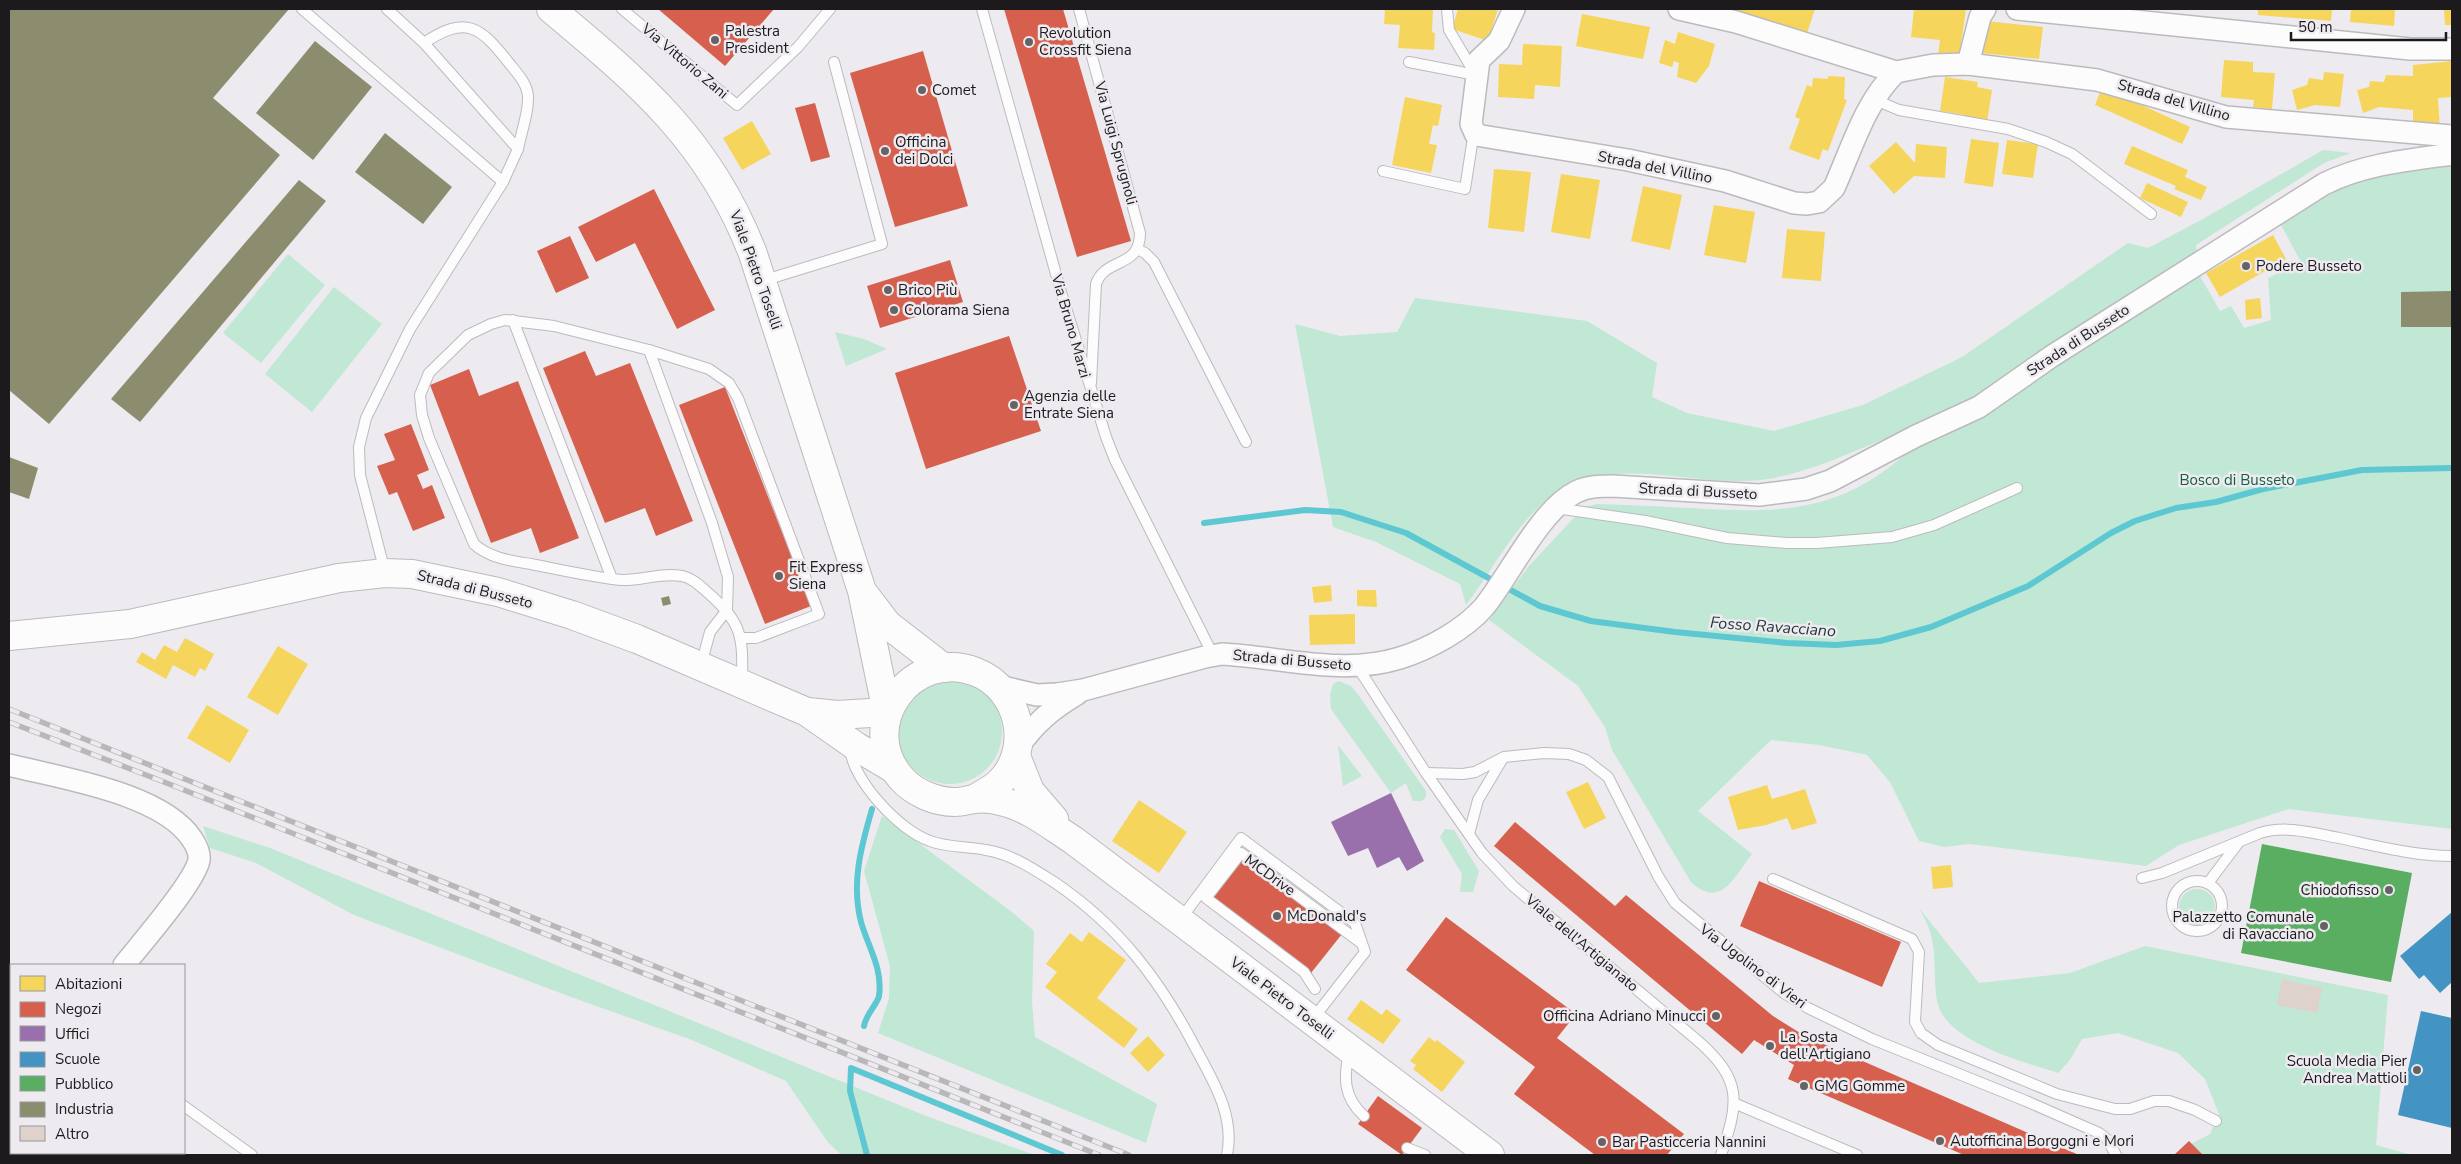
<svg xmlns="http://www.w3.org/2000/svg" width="2461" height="1164" font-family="'Nunito Sans',sans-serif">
<rect width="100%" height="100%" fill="#edebef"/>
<g fill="#c0e8d5">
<path d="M2323,150L2351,153L2324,163L2196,245L2199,274L2220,311L2231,306L2244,328L2271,320L2268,278L2301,262L2281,225L2338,190L2382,174L2450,162L2452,165V829L2289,809L2179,845L2146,866L1970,844L1944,847L1919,841L1890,782L1867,755L1819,745L1771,740L1698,811L1752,854C1734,877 1721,910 1691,882L1612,750L1605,727L1578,686L1489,620L1528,567L1584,507L1597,504C1627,505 1658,506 1688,508C1772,513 1836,515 1903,456L1882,440C1842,456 1803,475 1760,480C1699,487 1618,456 1562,489C1519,515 1496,566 1466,605L1460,584L1376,542L1333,527L1295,324L1340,336L1397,332L1415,298L1587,321L1657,363L1652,397L1687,413L1774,431L1863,405L1962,357L2128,243L2148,248L2201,220Z"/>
<path d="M288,254L325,285L261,363L223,333Z"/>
<path d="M334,287L382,324L312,412L265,374Z"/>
<path d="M835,332L864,339L887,349L846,366Z"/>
<circle cx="950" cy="732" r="52"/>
<path d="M1339,681L1351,686L1359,696L1426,791V797L1422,801H1413L1406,783L1391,793L1331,709L1330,695L1333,684Z"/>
<path d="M1338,745L1362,776L1343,786Z"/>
<path d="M882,816L1012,912L1034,931L1032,1002L1035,1037L1157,1104L1146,1143L878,1033L889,998L890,966L864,871Z"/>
<path d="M203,826L270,848L926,1116L1035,1155H841L827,1141L786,1081L692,1040L571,997L354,915L256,863L210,848Z"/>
<path d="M1445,829L1454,830L1479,871L1473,892H1460L1462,874L1440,837Z"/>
<circle cx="2197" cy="907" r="18"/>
<path d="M1919,908L1979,983L2070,973L2145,946L2388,995L2376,1145L2412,1155H2203L2191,1144L2210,1134L2219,1114L2205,1079L2178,1053L2118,1033L2082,1039L2070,1060L2058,1073C2024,1062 1945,1042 1937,1001C1933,979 1937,953 1930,932C1928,924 1923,916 1919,908Z"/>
</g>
<g fill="#f6d55c">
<path d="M1385,9H1433L1432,32L1435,33L1434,50L1398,48L1400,25L1384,24Z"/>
<path d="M1458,9H1498L1488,41L1452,29Z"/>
<path d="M1716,9H1815L1806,36Z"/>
<path d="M1914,9H1966L1959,58L1938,56L1940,40L1911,37Z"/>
<path d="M2258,9H2332L2331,21L2258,15Z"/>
<path d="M2351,9H2395L2394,26L2350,22Z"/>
<path d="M2444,9H2452V25H2445Z"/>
<path d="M1582,14L1650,27L1643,59L1576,46Z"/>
<path d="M1985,21L2043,27L2039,59L1981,53Z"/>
<path d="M1678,32L1715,44L1709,66L1696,83L1677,77L1679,63L1674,61L1672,67L1659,63L1665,40L1675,44Z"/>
<path d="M1523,44L1562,46L1560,87L1535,85L1534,99L1498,97L1499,64L1522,65Z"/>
<path d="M2224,60L2253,62V72L2275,73L2272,109L2253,107L2254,100L2221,97Z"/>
<path d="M2452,61V97L2438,98L2440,130L2413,127V110L2379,107L2363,113L2357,90L2369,87L2370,81L2384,82L2386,75L2413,76V65Z"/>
<path d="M2324,72L2344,74L2340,107L2315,105L2297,110L2292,90L2307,85L2309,78L2323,80Z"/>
<path d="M1828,76L1845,77L1844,99L1847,100L1828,151L1823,149L1819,160L1789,149L1800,119L1795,117L1807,85L1812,87L1813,78L1828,79Z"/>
<path d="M1945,77L1978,82L1977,87L1992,90L1987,122L1965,119V115L1940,111Z"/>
<path d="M2102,87L2190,127L2182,144L2095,105Z"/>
<path d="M1405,97L1442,105L1438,126L1433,125L1429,144L1437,145L1431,173L1392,165Z"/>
<path d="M752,121L771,154L742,170L723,138Z"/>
<path d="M1971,139L1999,143L1993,187L1964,183Z"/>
<path d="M2007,140L2038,144L2033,178L2002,174Z"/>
<path d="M1896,142L1915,163L1916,144L1947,147L1945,178L1914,176L1894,194L1869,166Z"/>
<path d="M2132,146L2188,170L2185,177L2207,187L2201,200L2174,189L2176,186L2124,164Z"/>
<path d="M1494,169L1531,172L1524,232L1488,228Z"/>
<path d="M1561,174L1600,180L1590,239L1551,232Z"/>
<path d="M2147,183L2188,202L2181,217L2140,198Z"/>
<path d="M1643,186L1682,195L1670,250L1631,241Z"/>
<path d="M1714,205L1755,212L1746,263L1704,255Z"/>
<path d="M1787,229L1825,232L1821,281L1782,278Z"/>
<path d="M2273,235L2286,259L2220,297L2206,273Z"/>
<path d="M2260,298L2262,318L2246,320L2245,300Z"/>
<path d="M1331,585L1332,601L1314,603L1312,587Z"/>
<path d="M1357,590H1376L1377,607L1357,606Z"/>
<path d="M1355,614V644L1310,645L1309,615Z"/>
<path d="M185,638L214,654L205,671L200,668L195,677L173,665L166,679L136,662L142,652L155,660L164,645L177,652Z"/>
<path d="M278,646L308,664L278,715L247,697Z"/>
<path d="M207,705L249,730L230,763L187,738Z"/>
<path d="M1588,782L1606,818L1584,829L1566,792Z"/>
<path d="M1767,785L1772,799L1805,789L1817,823L1792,830L1787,818L1766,825L1738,830L1728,797Z"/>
<path d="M1139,800L1187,832L1159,873L1112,841Z"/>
<path d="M1951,865L1953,887L1933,889L1931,867Z"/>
<path d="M1089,932L1126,960L1097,998L1138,1029L1124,1048L1045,987L1057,972L1046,964L1070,933L1082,942Z"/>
<path d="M1361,1000L1382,1015L1386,1009L1401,1020L1383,1044L1347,1019Z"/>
<path d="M1148,1036L1165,1055L1148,1072L1130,1053Z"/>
<path d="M1429,1037L1435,1042L1437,1040L1465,1062L1442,1092L1413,1069L1416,1065L1410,1061Z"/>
</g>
<g fill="#d6604d">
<path d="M658,9H774L725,66Z"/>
<path d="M1004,9H1063L1131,241L1077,257Z"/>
<path d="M923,51L968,206L895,227L850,73Z"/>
<path d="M815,103L830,157L811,162L795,108Z"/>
<path d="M654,189L715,310L677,329L635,243L596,262L578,227Z"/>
<path d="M570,236L589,278L556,293L537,251Z"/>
<path d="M950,260L963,302L880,328L867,286Z"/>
<path d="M1009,336L1041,431L926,469L895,373Z"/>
<path d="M585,351L596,376L630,363L693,521L656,536L645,508L605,523L543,368Z"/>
<path d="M469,369L479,396L518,381L579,538L540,553L531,528L491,543L430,385Z"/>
<path d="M725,387L811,606L765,624L679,405Z"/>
<path d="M411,424L429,470L417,475L423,489L432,485L445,518L413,531L397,492L389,495L377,466L395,460L384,434Z"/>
<path d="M1515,822L1615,906L1626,895L1773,1016L1805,1036L2079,1155H1964L1788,1079L1794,1065L1754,1040L1742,1054L1494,846Z"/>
<path d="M1242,858L1342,934L1311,973L1212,898Z"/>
<path d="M1759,881L1901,942L1882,987L1740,926Z"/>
<path d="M1446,917L1576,1014L1557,1038L1684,1134L1667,1155H1595L1514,1094L1535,1067L1406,970Z"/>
<path d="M1378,1096L1422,1128L1402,1155L1358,1124Z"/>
<path d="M2189,1141L2203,1155H2174Z"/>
</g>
<path fill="#9970ab" d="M1391,793L1424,861L1407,871L1399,857L1377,868L1368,848L1348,856L1331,822Z"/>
<g fill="#4393c3">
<path d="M2452,912V982L2440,993L2424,975L2419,979L2400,956Z"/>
<path d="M2421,1011L2452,1018V1128L2398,1115Z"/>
</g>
<path fill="#5aae61" d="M2262,844L2412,873L2391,982L2241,953Z"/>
<g fill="#8c8c6e">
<path d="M9,9H289L213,98L280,155L49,424L9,390Z"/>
<path d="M315,41L372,87L313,160L256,113Z"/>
<path d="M385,133L452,187L423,224L355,172Z"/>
<path d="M299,180L326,201L140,422L111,399Z"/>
<path d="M2452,291V327H2401V292Z"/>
<path d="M9,457L38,468L29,499L9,492Z"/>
<path d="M669,596L671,604L663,606L661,598Z"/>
</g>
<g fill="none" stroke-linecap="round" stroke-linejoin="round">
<g stroke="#5dc7d2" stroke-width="6">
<path d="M1204,523L1305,510L1341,512L1406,533L1540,606L1591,621L1675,632L1787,643L1836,645L1880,641L1931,627L2028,586L2111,533L2135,521L2176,508L2216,502L2263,489L2362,470L2452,468"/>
<path d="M864,1026C866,1014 878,1003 879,996C883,968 868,947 861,922C851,883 861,847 872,809"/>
<path d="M867,1155L850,1091L851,1068L1062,1155"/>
</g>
</g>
<path fill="#dfd1cb" d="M2282,979L2322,988L2317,1013L2277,1005Z"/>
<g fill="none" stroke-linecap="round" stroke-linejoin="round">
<g stroke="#bcbabd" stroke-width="12">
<g id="lane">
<path d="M302,9L503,182"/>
<path d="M387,9L424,43L518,149C521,132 529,113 528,96C527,83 517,73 509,63C480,26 466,15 424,43"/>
<path d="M622,9L737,105L798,47L830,9"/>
<path d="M982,9L1061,292L1106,437L1115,460L1213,655"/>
<path d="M1079,9L1140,233C1140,269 1105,257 1096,284L1091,383"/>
<path d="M1447,9L1449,30L1474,72"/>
<path d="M1409,62L1476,75"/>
<path d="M1873,99L1899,110L2008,129L2046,142L2072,154L2151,214"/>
<path d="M1383,171L1465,189L1472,144L1476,135"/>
<path d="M1137,249L1145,253L1154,262L1246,442"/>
<path d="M762,281L882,244L834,62"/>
<path d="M513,320L612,579"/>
<path d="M649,350L712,523L728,577L727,610L710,632L701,665"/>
<path d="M1556,508L1645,521L1727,538L1787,543H1817L1892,537L1934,525L2017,488"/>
<path d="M385,572L360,475L359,447L366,418L410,329L503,182L518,149"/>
<path d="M740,638H756L819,614L738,398L729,383L709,369L649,350L554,326L505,320L491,324L468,335L429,373L420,395L422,415L429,438L474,544C489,558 512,561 531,564C561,570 591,577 621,580C641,581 662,572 682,576C692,578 699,585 707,592C743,623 743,637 742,683"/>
<path d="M1357,666L1426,773L1482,853L1513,886L1697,1040C1743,1080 1739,1102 1721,1155"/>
<path d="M850,748C852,780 900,831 930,841C948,848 968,846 986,850C1011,854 1032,868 1054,882C1119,926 1160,980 1196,1049C1214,1082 1235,1117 1227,1155"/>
<path d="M1426,773L1463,774L1475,772L1504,757L1544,753L1569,754L1586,760L1608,777L1658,876L1675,903L1784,993L1808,1008L1872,1039L2026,1101L2099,1133L2107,1139L2116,1155"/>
<path d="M1469,834L1478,800L1503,758"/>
<path d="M2142,878L2162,873L2260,833C2287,825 2312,833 2339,838C2377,846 2414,856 2452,856"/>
<path d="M1773,879L1912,939L1919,952L1915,1022L1921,1033L1938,1045L2057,1094L2115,1109H2130L2154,1101H2169L2195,1110L2216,1121"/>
<circle cx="2197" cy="906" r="25"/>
<path d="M2208,883L2239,842"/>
<path d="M1180,920L1241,838L1355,923L1365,952L1312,1020"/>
<path d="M1315,989L1304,972L1206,898L1241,853L1361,943"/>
<path d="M1350,1050C1343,1076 1343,1097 1364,1116"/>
<path d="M1736,1104L1857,1155"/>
<path d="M184,1106L252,1155"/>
<path d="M1407,1148L1425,1155"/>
</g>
</g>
<g stroke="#bcbabd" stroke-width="24">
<g id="street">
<path d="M1514,9L1499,41L1479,60L1471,124L1476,135L1628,160L1725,181L1794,203L1807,204L1819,202L1834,188C1852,148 1865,102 1896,72"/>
<path d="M1679,9L1736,22L1896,72L1933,65L1968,64L2097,80L2226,117L2452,136"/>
<path d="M2017,9L2410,49H2452"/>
<path d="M1968,64L1980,17L1985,9"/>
<path d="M998,686L1037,695L1057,694L1083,690L1205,657L1222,654C1281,657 1342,676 1400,658C1429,649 1464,630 1484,607C1510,575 1540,510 1576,492C1588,486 1601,486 1613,486L1759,495L1806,489L1830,481L1916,436L1979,407L2052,356L2324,184C2364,164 2409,160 2452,154"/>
<path d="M1019,746C1035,723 1052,709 1077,694"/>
<path d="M9,765C60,778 162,793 192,839C196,845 200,853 199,860C195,882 140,945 124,965"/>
<path d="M33,1155V1153"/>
</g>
</g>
<g stroke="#bcbabd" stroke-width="30">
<g id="secondary">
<path d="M9,636L130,624L339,578L385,573L412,574L498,592L572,615L637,639L807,712L857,747L894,769"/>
<path d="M808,712L837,715L887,712"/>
</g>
</g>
<g stroke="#bcbabd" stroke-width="30">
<g id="primary">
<path d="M551,9C641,84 710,142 753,254L862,591L887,712"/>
<path d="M865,595L887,624L944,668"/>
<path d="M1016,756L1030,791L1054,819"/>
<path d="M974,799C983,794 993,789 1000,782C1033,749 1020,689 976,672C912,647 855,725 901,778C914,793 936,802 955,802C961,802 968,800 974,799C984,798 995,799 1004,802C1029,808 1051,826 1073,840L1490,1155"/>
</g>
</g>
<use href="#lane" stroke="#fcfcfd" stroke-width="10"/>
<use href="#street" stroke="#fcfcfd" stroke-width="21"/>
<use href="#secondary" stroke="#fcfcfd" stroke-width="28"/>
<use href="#primary" stroke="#fcfcfd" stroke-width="28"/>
<g stroke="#b9b8b9" stroke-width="5.5">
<g id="rail">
<path d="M9,709L1129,1155"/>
<path d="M9,722L159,780L1099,1155"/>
</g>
</g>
<use href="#rail" stroke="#edeaf0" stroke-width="4" stroke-dasharray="11" stroke-linecap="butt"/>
</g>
<g fill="#656366" stroke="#edeaf0" stroke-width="2">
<circle cx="715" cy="40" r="5"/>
<circle cx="1029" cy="42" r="5"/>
<circle cx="922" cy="90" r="5"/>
<circle cx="885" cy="151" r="5"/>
<circle cx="2246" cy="266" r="5"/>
<circle cx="888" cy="290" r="5"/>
<circle cx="894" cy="310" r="5"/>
<circle cx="1014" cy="405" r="5"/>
<circle cx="779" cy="576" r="5"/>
<circle cx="2389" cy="890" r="5"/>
<circle cx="1277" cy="916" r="5"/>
<circle cx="2324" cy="926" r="5"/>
<circle cx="1716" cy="1016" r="5"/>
<circle cx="1770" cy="1046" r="5"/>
<circle cx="2417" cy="1070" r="5"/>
<circle cx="1804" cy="1086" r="5"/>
<circle cx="1940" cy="1141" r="5"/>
<circle cx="1602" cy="1142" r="5"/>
</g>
<g text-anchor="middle" stroke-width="5" stroke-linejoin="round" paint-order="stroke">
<g font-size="15" fill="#1c1a1d" stroke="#edeaf0" text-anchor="start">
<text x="725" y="36">Palestra<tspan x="725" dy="17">President</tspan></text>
<text x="1039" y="38">Revolution<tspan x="1039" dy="17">Crossfit Siena</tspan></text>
<text x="932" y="95">Comet</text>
<text x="895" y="147">Officina<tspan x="895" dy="17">dei Dolci</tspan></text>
<text x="2256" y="271">Podere Busseto</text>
<text x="898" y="295">Brico Più</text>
<text x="904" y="315">Colorama Siena</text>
<text x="1024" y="401">Agenzia delle<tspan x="1024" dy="17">Entrate Siena</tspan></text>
<text x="789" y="572">Fit Express<tspan x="789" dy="17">Siena</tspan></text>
<text x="2379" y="895" text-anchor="end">Chiodofisso</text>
<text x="1287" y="921">McDonald's</text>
<text x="2314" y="922" text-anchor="end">Palazzetto Comunale<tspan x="2314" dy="17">di Ravacciano</tspan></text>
<text x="1706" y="1021" text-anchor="end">Officina Adriano Minucci</text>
<text x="1780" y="1042">La Sosta<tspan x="1780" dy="17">dell'Artigiano</tspan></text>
<text x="2407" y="1066" text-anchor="end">Scuola Media Pier<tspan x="2407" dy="17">Andrea Mattioli</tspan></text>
<text x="1814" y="1091">GMG Gomme</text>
<text x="1950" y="1146">Autofficina Borgogni e Mori</text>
<text x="1612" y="1147">Bar Pasticceria Nannini</text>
</g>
<g font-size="15" fill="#1c1a1d" stroke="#edeaf0">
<text transform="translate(685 61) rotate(40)" y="5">Via Vittorio Zani</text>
<text transform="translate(2174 100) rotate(16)" y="5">Strada del Villino</text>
<text transform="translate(1116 143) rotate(75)" y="5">Via Luigi Sprugnoli</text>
<text transform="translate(1655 167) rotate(11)" y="5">Strada del Villino</text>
<text transform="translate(756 270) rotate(70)" y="5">Viale Pietro Toselli</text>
<text transform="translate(1071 326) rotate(74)" y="5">Via Bruno Marzi</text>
<text transform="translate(2078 340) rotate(-33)" y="5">Strada di Busseto</text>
<text transform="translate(1698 491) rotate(3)" y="5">Strada di Busseto</text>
<text transform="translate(475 589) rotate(14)" y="5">Strada di Busseto</text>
<text transform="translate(1292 660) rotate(5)" y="5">Strada di Busseto</text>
<text transform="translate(1270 875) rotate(36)" y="5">MCDrive</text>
<text transform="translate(1582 943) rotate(40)" y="5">Viale dell'Artigianato</text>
<text transform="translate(1753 966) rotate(37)" y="5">Via Ugolino di Vieri</text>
<text transform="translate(1282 998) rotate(37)" y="5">Viale Pietro Toselli</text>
</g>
<g font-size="15" fill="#125f40" stroke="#edeaf0">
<text x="2237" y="485">Bosco di Busseto</text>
</g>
<g font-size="16" font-style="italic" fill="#1f3639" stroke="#edeaf0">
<text transform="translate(1773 626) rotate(4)" y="6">Fosso Ravacciano</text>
</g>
</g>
<rect width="2461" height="1164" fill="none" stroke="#1c1a1d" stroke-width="20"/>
<rect x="10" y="964" width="175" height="190" fill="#edeaf0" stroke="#99979c"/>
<rect x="20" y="976" width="25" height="15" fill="#f6d55c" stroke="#99979c"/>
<text x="55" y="989" font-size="15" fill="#1c1a1d">Abitazioni</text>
<rect x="20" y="1002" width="25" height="15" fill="#d6604d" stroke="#99979c"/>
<text x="55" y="1014" font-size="15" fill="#1c1a1d">Negozi</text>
<rect x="20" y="1026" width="25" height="15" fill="#9970ab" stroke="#99979c"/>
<text x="55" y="1039" font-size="15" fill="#1c1a1d">Uffici</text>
<rect x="20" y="1052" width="25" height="15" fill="#4393c3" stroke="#99979c"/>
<text x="55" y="1064" font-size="15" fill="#1c1a1d">Scuole</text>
<rect x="20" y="1076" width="25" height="15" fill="#5aae61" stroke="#99979c"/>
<text x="55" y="1089" font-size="15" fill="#1c1a1d">Pubblico</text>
<rect x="20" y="1102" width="25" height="15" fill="#8c8c6e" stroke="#99979c"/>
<text x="55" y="1114" font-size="15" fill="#1c1a1d">Industria</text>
<rect x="20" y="1126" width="25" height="15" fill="#dfd1cb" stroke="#99979c"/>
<text x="55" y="1139" font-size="15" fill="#1c1a1d">Altro</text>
<path d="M2291 32v8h155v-8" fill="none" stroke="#1c1a1d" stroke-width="2.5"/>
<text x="2298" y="32" font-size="15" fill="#1c1a1d" stroke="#edeaf0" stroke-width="4" paint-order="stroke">50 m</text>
</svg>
